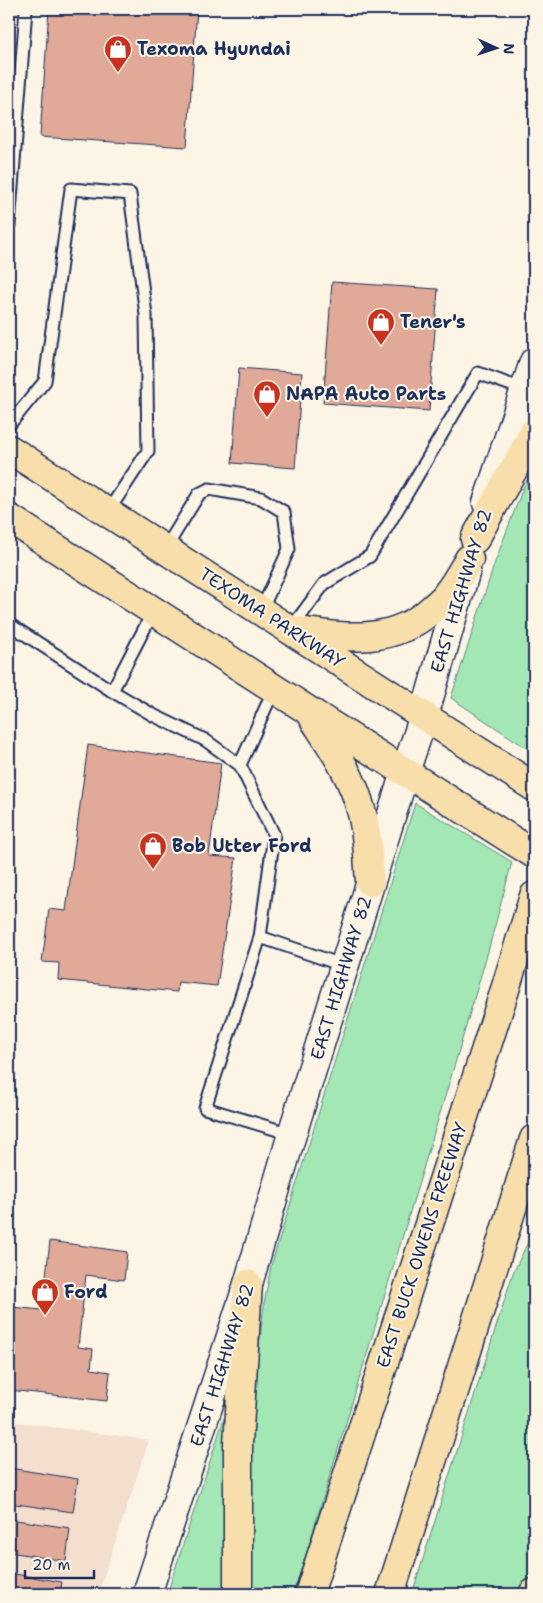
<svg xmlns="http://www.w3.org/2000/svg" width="543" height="1603" font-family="'Shantell Sans',sans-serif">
<rect width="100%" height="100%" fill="#fcf5e5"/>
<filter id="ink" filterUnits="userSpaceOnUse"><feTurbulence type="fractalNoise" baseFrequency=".02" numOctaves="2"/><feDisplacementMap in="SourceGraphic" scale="10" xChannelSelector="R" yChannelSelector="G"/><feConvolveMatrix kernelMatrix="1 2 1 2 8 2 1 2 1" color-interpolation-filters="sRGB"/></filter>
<g filter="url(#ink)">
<path fill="#f4dece" d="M9,1421L149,1440L98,1594H9Z"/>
<g fill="#a2e7b4" stroke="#5e8b89">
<path d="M534,467V753L451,698L495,562L523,488Z"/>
<path d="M415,803L512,862L489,948L454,1067L294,1594H251L252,1542L250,1423L264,1304L271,1266Z"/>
<path d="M534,1230V1581L525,1594H412L513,1273Z"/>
<path d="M224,1418L230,1419L229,1594H167Z"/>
</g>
<g fill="#e1a998" stroke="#1b2f5e">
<path d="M49,9H197L187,147L40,137Z"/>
<path d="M332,282L438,289L429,411L323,403Z"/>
<path d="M239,368L302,373L295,468L232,463Z"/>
<path d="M88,745L221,763L209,856L236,858L217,986L178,982L177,992L58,980L59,963L42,962L49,909L66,911Z"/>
<path d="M50,1241L127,1252L124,1280L86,1275L78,1347L93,1349L91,1369L110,1372L107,1401L9,1390V1322L11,1307L42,1310Z"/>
<path d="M9,1468L78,1479L73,1512L9,1503Z"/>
<path d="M9,1519L70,1528L66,1561L9,1552Z"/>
<path d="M9,1573L62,1582L60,1594H9Z"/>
</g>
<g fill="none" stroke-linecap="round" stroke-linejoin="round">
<g stroke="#1b2f5e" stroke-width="15">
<g id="lane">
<path d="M9,225L26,9"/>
<path d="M9,425L45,381L71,189L130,194L146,315L148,451L107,513"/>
<path d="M165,549L199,494L209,489L261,498L284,512L289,549L261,611"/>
<path d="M9,624L112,691L153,612"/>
<path d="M290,630L324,584L370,556L478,373L525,390"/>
<path d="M112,691L153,715L205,740L240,765L274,835L260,937L205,1108L291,1134"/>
<path d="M240,765L274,689"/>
<path d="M260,937L345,966"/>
</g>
</g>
<g stroke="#1b2f5e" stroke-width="31">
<g id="secondary">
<path d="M487,503L534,362"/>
<path d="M147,1594L248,1284L292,1134L405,772L424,716L466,570"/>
</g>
</g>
<g stroke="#1b2f5e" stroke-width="31">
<g id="primary">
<path d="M9,449L534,787"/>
<path d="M9,518L309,711L534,854"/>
<path d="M298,631C347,638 394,645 433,608C437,604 443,600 446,595C455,584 462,571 469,559"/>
<path d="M314,719C332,747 353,777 361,810C368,834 368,858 370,882"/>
</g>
</g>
<g stroke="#1b2f5e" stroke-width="31">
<g id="highway">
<path d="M475,539L534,432"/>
<path d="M238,1594V1444L248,1284"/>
<path d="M309,1594L503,996L534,896"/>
<path d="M390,1594L534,1139"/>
<path d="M533,1594L534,1593"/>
</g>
</g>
<use href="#lane" stroke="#fcf5e5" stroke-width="11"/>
<use href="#secondary" stroke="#fcf5e5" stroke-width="28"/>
<use href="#primary" stroke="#f8deab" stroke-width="28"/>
<use href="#highway" stroke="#f8deab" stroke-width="28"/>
</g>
</g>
<defs>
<g id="shop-pin" transform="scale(1.4375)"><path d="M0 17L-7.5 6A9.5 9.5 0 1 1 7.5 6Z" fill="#c8321e" stroke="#fcf5e5"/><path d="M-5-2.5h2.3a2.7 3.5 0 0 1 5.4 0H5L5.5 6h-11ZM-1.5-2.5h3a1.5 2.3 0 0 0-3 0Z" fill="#fff"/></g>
</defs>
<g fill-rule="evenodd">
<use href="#shop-pin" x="118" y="49"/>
<use href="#shop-pin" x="381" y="322"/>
<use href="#shop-pin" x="267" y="394"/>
<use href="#shop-pin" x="153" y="846"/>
<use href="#shop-pin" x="45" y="1292"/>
</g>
<g text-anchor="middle" stroke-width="4" stroke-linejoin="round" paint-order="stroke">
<g font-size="18" font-weight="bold" fill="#1b2f5e" stroke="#fcf5e5" text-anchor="start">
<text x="137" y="55">Texoma Hyundai</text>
<text x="400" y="328">Tener's</text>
<text x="286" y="400">NAPA Auto Parts</text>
<text x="172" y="852">Bob Utter Ford</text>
<text x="64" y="1298">Ford</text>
</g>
<g font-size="18" fill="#1b2f5e" stroke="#fcf5e5">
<text transform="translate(461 591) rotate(-73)" y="6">EAST HIGHWAY 82</text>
<text transform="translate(272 618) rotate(33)" y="6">TEXOMA PARKWAY</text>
<text transform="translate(341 978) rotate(-73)" y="6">EAST HIGHWAY 82</text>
<text transform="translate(422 1245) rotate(-72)" y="6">EAST BUCK OWENS FREEWAY</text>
<text transform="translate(222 1365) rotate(-72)" y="6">EAST HIGHWAY 82</text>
</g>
</g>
<rect width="543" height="1603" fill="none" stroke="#fcf5e5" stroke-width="30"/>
<rect x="15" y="15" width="513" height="1573" fill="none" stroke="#1b2f5e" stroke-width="2" filter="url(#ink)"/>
<g transform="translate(496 48) rotate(93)" stroke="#fcf5e5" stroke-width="4" paint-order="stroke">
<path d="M0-4L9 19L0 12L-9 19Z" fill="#1b2f5e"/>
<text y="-8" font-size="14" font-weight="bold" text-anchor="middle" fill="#1b2f5e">N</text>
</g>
<path d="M25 1570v8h69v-8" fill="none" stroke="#1b2f5e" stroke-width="2.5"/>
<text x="32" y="1570" font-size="15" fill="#1b2f5e" stroke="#fcf5e5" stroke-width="4" paint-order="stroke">20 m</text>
</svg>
